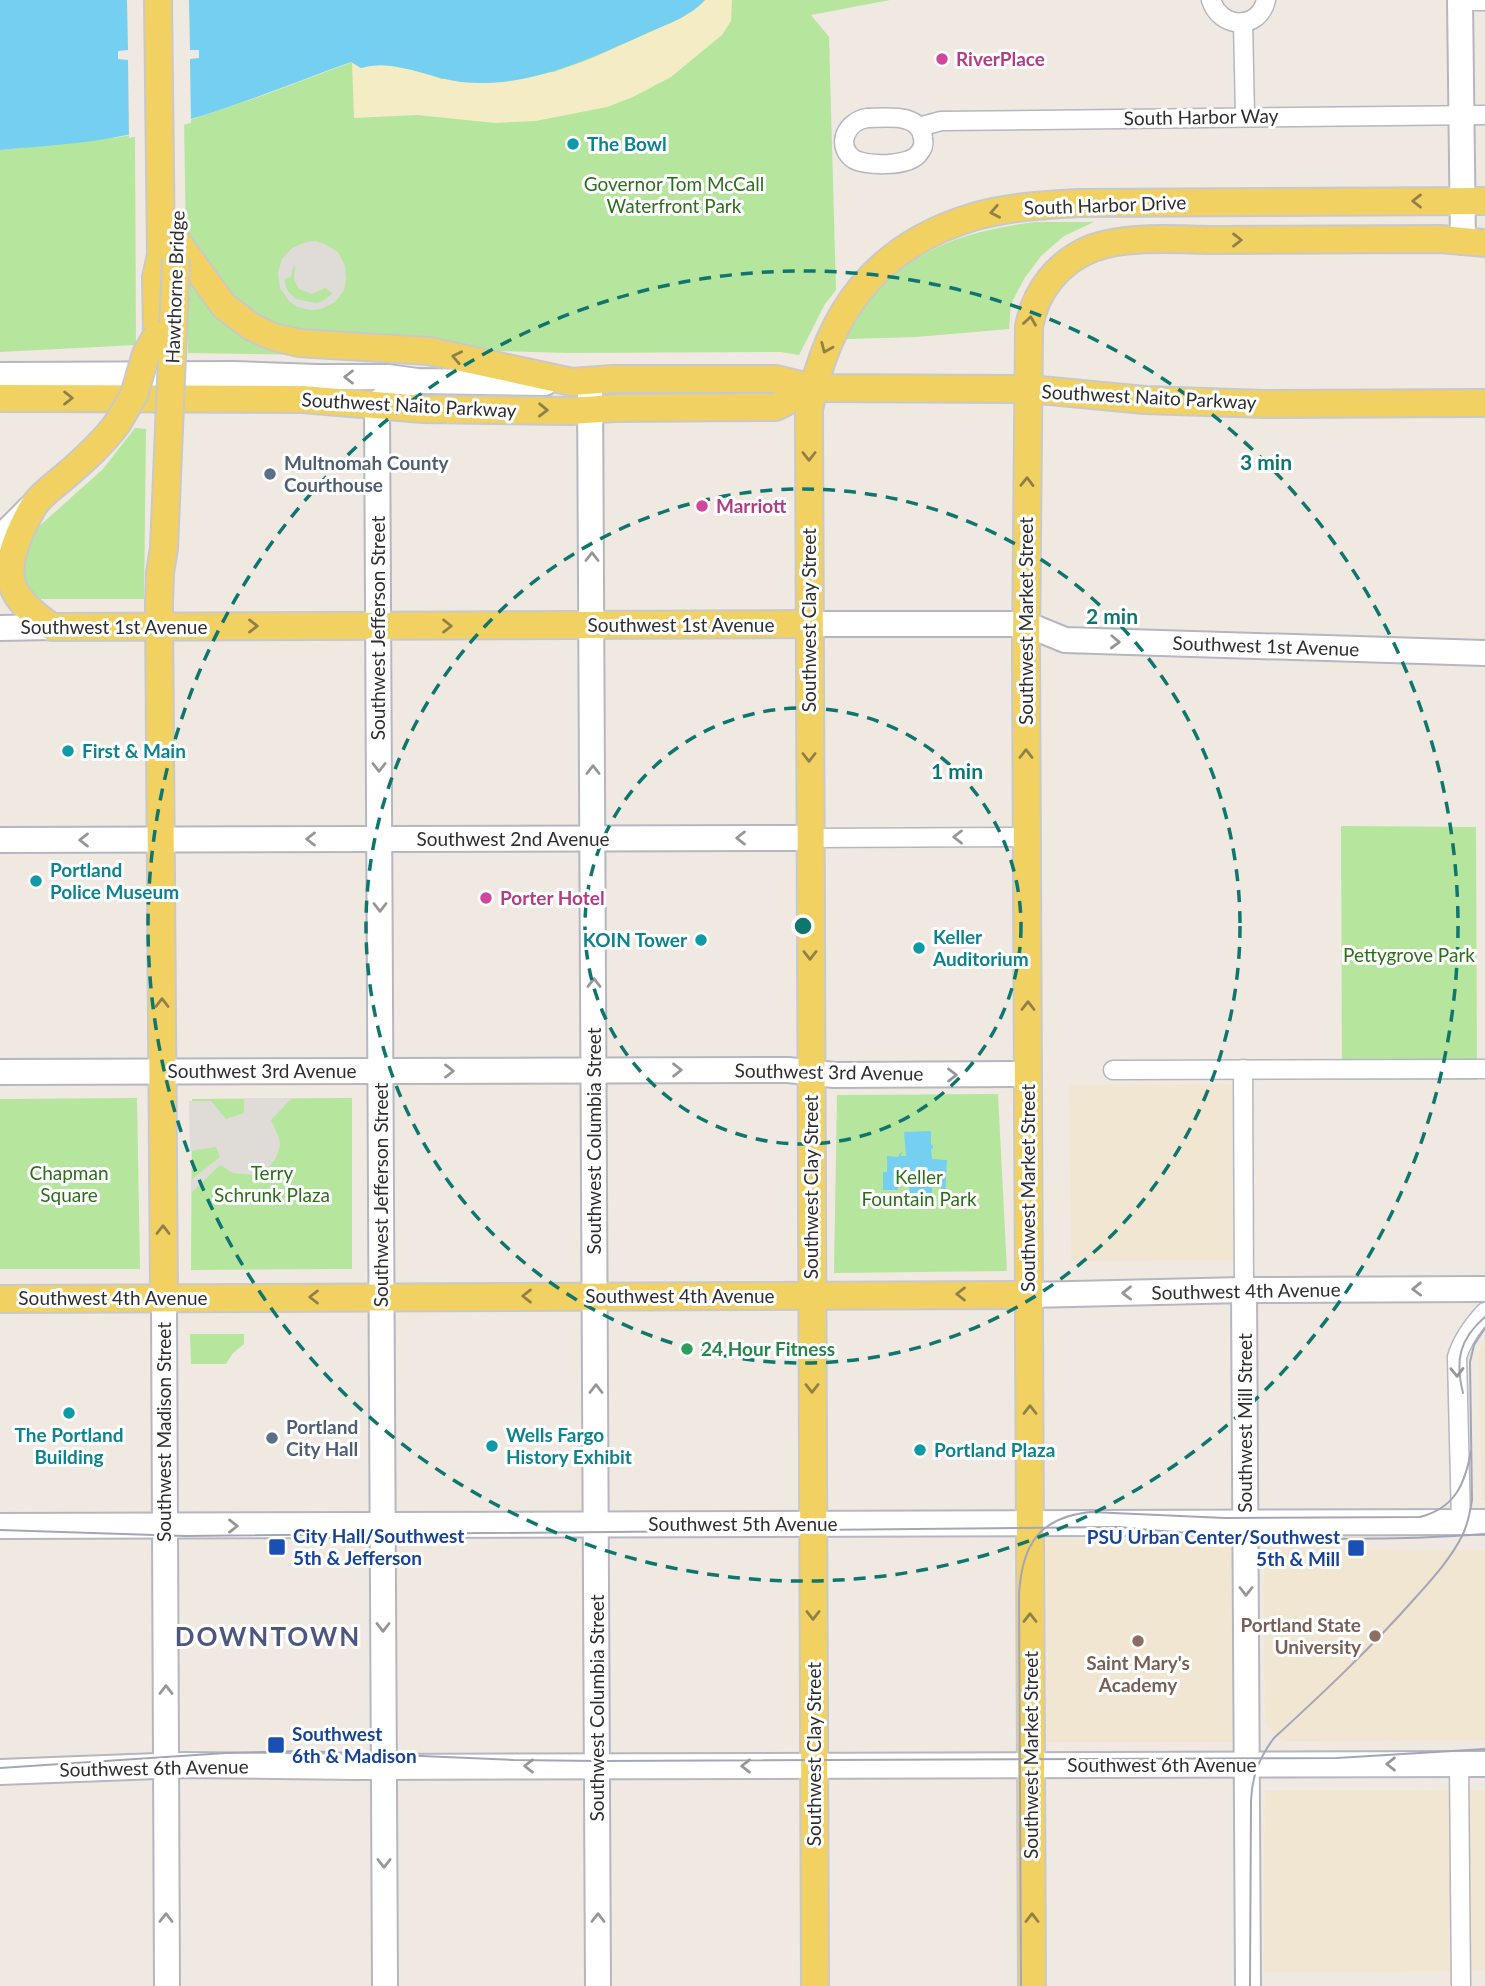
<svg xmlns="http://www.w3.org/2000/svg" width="1485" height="1986" font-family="Lato,sans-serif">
<rect width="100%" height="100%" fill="#efe9e1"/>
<g fill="#f0e6d1">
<path d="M1233,1084L1234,1260L1071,1261L1069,1085Z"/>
<path d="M1485,1339V1500H1482L1478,1356Z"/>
<path d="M1044,1539H1231L1232,1742H1045Z"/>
<path d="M1264,1549L1485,1550V1740L1283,1741L1265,1723Z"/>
<path d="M1485,1790V1971L1264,1972L1265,1791Z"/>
</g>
<g fill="#b6e59e">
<path d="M705,0H890L811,15L829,37L836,290L825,304L799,355L781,352L568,353L469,350L313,355L188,353L184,122L264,95L352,62L701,4Z"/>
<path d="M135,134L136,345L0,352V150L121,137Z"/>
<path d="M1036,222H1094L1064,236L1041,256L1024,279L1011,304L1009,329L916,337L846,339C851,329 855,319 862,310C907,249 964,231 1036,222Z"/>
<path d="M135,428L146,429L144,599H37L24,590L19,548L25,539L103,469Z"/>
<path d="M1341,826L1476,827L1477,1080H1342Z"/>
<path d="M998,1094L1007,1271L834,1273L837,1095Z"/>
<path d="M137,1098L140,1269H0V1099Z"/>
<path d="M352,1098V1269L191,1270L192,1099Z"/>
<path d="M190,1334H244V1344L233,1353L226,1364H191Z"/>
</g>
<path fill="#f3ecc5" d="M705,0H732L731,21L722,35L671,77L633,97L607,107L536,121L495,123L417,115L354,118L352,62L361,68L375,64L385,65L423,72L441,79L554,72L590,59L681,18Z"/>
<g fill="#dfdcd8" fill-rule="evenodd">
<path d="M315,241L325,244L338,252L345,266L346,280L344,290L335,302L321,309L311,310L297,307L289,301L280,288L278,273L282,259L292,248L306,242ZM295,265L294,280L299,289L312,294L325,288L332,293V294L321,302L315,303L296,299L287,290L284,279L291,277L292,270Z"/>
<path d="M244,1098H292L271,1120L279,1138L280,1145L276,1158L268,1168L252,1175L233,1173L220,1165L191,1193V1180L220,1157L216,1147L190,1151L189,1101H211L226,1119L244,1113Z"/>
</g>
<g fill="#75cff0">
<path d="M0,0H705C690,17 665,25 645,34C587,60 526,89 461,82C427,78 396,58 361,68L351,62C276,89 202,121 122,136C83,144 40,146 0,150Z"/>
<path d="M931,1131V1145H933V1148L931,1149L932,1159L947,1160L945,1198L941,1197V1175H933L931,1205L924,1206V1198H910L909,1183H898V1190H883V1172H887V1156L898,1157L902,1151L901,1156H906L904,1132Z"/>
</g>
<path fill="#efe9e1" d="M127,0H189L190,50H199V58L190,59L191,123L129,138L128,60L118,59V51L128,50Z"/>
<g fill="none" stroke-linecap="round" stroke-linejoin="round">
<g stroke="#b4b7c1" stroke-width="21">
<g id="street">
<path d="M1211,0C1220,29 1259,31 1266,0"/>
<path d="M1460,1H1485"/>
<path d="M1243,22L1245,116"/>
<path d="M867,118C885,118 920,112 923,138C924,143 923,149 919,153C910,167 864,167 852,158C835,143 848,121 867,118Z"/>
<path d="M919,127L941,121L1485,115"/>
<path d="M810,838L1027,837"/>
<path d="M1243,1069L1244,1290"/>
<path d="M1113,1070L1485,1069"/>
<path d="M1461,1522L1457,1357C1462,1340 1473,1325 1485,1312"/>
<path d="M1459,1764L1461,1986"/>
</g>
</g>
<g stroke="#b4b7c1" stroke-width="28">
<g id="secondary">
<path d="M1460,0L1463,242"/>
<path d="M0,375L233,374L316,377H388L417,381L545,383"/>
<path d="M590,381L598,1986"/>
<path d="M0,538L30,508"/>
<path d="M808,624H1026L1065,640L1485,653"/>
<path d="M0,628L52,627"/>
<path d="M0,840L810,838"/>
<path d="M0,1072L788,1070L834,1075L1028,1074"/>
<path d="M1244,1290L1248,1986"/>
<path d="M1029,1295L1244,1290L1485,1289"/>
<path d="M164,1298L167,1986"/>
<path d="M0,1526L1485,1522"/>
<path d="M0,1772L184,1765L359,1767L1485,1764"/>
<path d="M385,1986L377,404L392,390L417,381"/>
</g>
</g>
<g stroke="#c9c9c9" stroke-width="30">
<g id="primary">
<path d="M176,240L224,306L252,327L274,337L299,343L429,351L572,382L613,379H776L813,388L1029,389L1145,400L1265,404L1485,403"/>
<path d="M157,335L156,278L161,255L158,0"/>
<path d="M0,398L302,399L423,409L571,411L614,408L776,407L813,388"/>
<path d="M117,424C101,445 83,461 63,478C54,486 42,494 35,504C30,511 26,520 22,528C0,577 8,597 52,627L808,624"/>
<path d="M164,1298L159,604L160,573L164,548L169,429"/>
<path d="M0,1299L1029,1295"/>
<path d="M815,1986L809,410C827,313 876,246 973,217C1007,207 1043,205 1079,203L1485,201"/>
<path d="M1032,1986L1026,647L1029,327C1035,291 1059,261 1093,248C1129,235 1178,240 1216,240C1291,240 1366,240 1441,239L1485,243"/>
</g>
</g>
<use href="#street" stroke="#fff" stroke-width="18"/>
<use href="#secondary" stroke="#fff" stroke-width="24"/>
<use href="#primary" stroke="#f2d163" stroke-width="26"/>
<g stroke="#a3a6b8" stroke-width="2">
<path d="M1463,1393C1455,1361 1459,1339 1485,1317"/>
<path d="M0,1530L185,1536L1118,1527C1240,1539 1363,1543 1485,1534"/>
<path d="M0,1768L226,1753L304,1751L513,1760L597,1761L1337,1758L1485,1749"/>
<path d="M1021,1986L1019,1594C1022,1546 1038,1517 1091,1512L1225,1518L1420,1517C1455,1508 1465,1484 1471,1451"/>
<path d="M1250,1986L1251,1801C1252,1776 1259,1758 1274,1738C1323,1693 1372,1647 1416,1597C1433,1578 1451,1558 1462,1536C1468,1525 1470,1512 1472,1500L1470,1362L1474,1345L1485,1328"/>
</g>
<g stroke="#c9c9c9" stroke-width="30" stroke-linecap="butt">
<g id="primary-bridge">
<path d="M117,424L134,395L146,354L157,335"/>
<path d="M169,429L176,258"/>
</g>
</g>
<use href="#primary-bridge" stroke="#f2d163" stroke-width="26"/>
</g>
<defs><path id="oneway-chevron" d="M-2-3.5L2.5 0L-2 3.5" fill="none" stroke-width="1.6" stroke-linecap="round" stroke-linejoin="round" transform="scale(1.75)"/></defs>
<g stroke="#908048">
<use href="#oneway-chevron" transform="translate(1417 201) rotate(180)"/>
<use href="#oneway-chevron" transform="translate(995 212) rotate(169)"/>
<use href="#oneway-chevron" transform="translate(1237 240)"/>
<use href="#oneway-chevron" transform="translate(1030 321) rotate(-82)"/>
<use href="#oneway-chevron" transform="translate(826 348) rotate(113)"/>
<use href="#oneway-chevron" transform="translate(457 357) rotate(-168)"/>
<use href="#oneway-chevron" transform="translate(68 398)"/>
<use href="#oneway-chevron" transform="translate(543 410) rotate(1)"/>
<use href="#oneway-chevron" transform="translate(809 456) rotate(90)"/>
<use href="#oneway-chevron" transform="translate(1027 482) rotate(-89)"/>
<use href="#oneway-chevron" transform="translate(253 626)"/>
<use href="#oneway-chevron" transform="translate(447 626)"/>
<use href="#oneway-chevron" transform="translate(1026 754) rotate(-90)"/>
<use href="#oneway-chevron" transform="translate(809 757) rotate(90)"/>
<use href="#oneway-chevron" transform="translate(810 955) rotate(90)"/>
<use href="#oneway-chevron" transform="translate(162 1003) rotate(-90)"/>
<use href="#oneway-chevron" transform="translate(1028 1006) rotate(-90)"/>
<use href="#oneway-chevron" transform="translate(163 1230) rotate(-90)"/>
<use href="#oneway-chevron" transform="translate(961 1294) rotate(180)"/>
<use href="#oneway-chevron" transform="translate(527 1296) rotate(180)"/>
<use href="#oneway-chevron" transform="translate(314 1297) rotate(180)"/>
<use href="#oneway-chevron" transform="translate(812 1388) rotate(90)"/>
<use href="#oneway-chevron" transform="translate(1030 1410) rotate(-90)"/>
<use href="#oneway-chevron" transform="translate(813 1615) rotate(90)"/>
<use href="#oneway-chevron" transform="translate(1030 1618) rotate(-90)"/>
<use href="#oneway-chevron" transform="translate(1032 1918) rotate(-90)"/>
</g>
<g stroke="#969696">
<use href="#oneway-chevron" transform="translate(349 377) rotate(-180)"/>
<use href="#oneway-chevron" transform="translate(592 557) rotate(-90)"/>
<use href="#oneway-chevron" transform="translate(1115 642) rotate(2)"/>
<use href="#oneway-chevron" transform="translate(379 767) rotate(90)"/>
<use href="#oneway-chevron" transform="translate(593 770) rotate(-90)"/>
<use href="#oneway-chevron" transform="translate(958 837) rotate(180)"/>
<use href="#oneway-chevron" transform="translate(741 838) rotate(180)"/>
<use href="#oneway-chevron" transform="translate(311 839) rotate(180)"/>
<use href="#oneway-chevron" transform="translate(84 840) rotate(180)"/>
<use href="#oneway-chevron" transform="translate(380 907) rotate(90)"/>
<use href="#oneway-chevron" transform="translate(594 983) rotate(-90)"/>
<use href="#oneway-chevron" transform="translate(677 1070)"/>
<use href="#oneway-chevron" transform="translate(449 1071)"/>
<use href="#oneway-chevron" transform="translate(952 1075)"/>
<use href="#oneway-chevron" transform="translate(1417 1289) rotate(179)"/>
<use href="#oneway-chevron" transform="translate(1127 1293) rotate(179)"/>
<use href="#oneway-chevron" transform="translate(1457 1372) rotate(89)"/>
<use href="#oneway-chevron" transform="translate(596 1389) rotate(-90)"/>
<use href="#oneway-chevron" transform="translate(233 1526)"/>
<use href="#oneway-chevron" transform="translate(1246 1591) rotate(90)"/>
<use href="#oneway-chevron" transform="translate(383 1627) rotate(90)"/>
<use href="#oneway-chevron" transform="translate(166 1690) rotate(-90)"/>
<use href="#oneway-chevron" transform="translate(1391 1764) rotate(180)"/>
<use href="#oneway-chevron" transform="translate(529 1766) rotate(180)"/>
<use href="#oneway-chevron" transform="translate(746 1766) rotate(180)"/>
<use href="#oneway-chevron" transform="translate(384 1863) rotate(90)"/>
<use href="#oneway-chevron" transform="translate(166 1918) rotate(-90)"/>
<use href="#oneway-chevron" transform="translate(598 1918) rotate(-90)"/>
</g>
<g fill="none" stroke="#0f766e" stroke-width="3.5" stroke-dasharray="12 9">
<circle cx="803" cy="926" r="218"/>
<circle cx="803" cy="926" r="437"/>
<circle cx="803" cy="926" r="655"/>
</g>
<g fill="#d1479c" stroke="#fff" stroke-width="2.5">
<circle cx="942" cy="59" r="7"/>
<circle cx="702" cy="506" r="7"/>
<circle cx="486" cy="898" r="7"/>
</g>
<g fill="#0f9aa8" stroke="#fff" stroke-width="2.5">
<circle cx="573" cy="144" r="7"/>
<circle cx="68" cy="751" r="7"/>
<circle cx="36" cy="881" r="7"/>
<circle cx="701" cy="940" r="7"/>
<circle cx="919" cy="948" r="7"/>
<circle cx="69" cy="1413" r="7"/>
<circle cx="492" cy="1446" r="7"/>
<circle cx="920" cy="1450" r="7"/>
</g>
<g fill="#5c6f8a" stroke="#fff" stroke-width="2.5">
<circle cx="270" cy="474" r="7"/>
<circle cx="272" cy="1438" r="7"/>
</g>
<circle fill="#2e9e5b" stroke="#fff" stroke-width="2.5" cx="687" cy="1349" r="7"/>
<g fill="#1a4fb4" stroke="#fff" stroke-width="2.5">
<rect x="268" y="1538" width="18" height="18" rx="3.5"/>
<rect x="1347" y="1539" width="18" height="18" rx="3.5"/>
<rect x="267" y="1736" width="18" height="18" rx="3.5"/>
</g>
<g fill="#8d6e63" stroke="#fff" stroke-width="2.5">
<circle cx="1375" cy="1636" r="7"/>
<circle cx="1138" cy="1641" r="7"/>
</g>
<g text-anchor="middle" stroke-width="6" stroke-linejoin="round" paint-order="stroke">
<g font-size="19" font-weight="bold" fill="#b23c85" stroke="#fff" text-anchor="start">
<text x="956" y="66">RiverPlace</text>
<text x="716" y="513">Marriott</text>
<text x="500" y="905">Porter Hotel</text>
</g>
<g font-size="19" fill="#2e2e2e" stroke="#fff">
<text transform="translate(1201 117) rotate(-1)" y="7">South Harbor Way</text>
<text transform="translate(1105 205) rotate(-2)" y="7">South Harbor Drive</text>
<text transform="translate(175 287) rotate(-88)" y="7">Hawthorne Bridge</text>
<text transform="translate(1149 397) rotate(3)" y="7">Southwest Naito Parkway</text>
<text transform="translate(409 405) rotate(3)" y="7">Southwest Naito Parkway</text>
<text transform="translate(809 620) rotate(-90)" y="7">Southwest Clay Street</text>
<text transform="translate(1026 621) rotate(-90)" y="7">Southwest Market Street</text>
<text x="681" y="632">Southwest 1st Avenue</text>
<text x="114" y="634">Southwest 1st Avenue</text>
<text transform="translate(378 628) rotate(-90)" y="7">Southwest Jefferson Street</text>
<text transform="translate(1266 646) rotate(2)" y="7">Southwest 1st Avenue</text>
<text x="513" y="846">Southwest 2nd Avenue</text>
<text x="262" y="1078">Southwest 3rd Avenue</text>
<text transform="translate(829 1072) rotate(1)" y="7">Southwest 3rd Avenue</text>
<text transform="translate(594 1141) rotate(-90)" y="7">Southwest Columbia Street</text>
<text transform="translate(811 1187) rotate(-90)" y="7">Southwest Clay Street</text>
<text transform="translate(1028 1188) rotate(-90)" y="7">Southwest Market Street</text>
<text transform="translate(381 1195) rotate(-90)" y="7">Southwest Jefferson Street</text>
<text transform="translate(1246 1291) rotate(-1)" y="7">Southwest 4th Avenue</text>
<text x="680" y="1303">Southwest 4th Avenue</text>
<text x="113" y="1305">Southwest 4th Avenue</text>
<text transform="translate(1245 1423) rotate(-90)" y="7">Southwest Mill Street</text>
<text transform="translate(164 1432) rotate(-90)" y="7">Southwest Madison Street</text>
<text x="743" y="1531">Southwest 5th Avenue</text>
<text transform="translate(597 1708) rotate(-90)" y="7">Southwest Columbia Street</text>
<text transform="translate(814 1754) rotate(-90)" y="7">Southwest Clay Street</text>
<text transform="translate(1031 1755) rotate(-90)" y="7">Southwest Market Street</text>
<text x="1162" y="1772">Southwest 6th Avenue</text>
<text transform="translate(154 1768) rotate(-1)" y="7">Southwest 6th Avenue</text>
</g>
<g font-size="19" font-weight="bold" fill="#0d838f" stroke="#fff" text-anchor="start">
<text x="587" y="151">The Bowl</text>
<text x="82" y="758">First &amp; Main</text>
<text x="50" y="877">Portland<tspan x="50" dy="22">Police Museum</tspan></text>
<text x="933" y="944">Keller<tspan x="933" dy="22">Auditorium</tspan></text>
<text x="687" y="947" text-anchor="end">KOIN Tower</text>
<text x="69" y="1442" text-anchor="middle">The Portland<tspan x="69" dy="22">Building</tspan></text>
<text x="506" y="1442">Wells Fargo<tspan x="506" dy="22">History Exhibit</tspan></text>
<text x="934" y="1457">Portland Plaza</text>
</g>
<g font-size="19" fill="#2c6e1b" stroke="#fff">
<text x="674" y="191">Governor Tom McCall<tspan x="674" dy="22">Waterfront Park</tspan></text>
<text x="1409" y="962">Pettygrove Park</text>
<text x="69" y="1180">Chapman<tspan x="69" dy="22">Square</tspan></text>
<text x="272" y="1180">Terry<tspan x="272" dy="22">Schrunk Plaza</tspan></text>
<text x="919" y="1184">Keller<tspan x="919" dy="22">Fountain Park</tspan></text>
</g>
<g font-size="19" font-weight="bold" fill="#4e5e75" stroke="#fff" text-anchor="start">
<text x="284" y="470">Multnomah County<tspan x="284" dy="22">Courthouse</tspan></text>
<text x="286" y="1434">Portland<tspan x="286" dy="22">City Hall</tspan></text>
</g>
<g font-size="19" font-weight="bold" fill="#27864d" stroke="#fff" text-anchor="start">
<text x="701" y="1356">24 Hour Fitness</text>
</g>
<g font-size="19" font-weight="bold" fill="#164399" stroke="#fff" text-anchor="start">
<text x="293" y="1543">City Hall/Southwest<tspan x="293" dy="22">5th &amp; Jefferson</tspan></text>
<text x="1340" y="1544" text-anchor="end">PSU Urban Center/Southwest<tspan x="1340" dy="22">5th &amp; Mill</tspan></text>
<text x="292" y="1741">Southwest<tspan x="292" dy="22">6th &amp; Madison</tspan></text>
</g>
<g font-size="19" font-weight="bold" fill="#785e54" stroke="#fff" text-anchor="end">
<text x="1361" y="1632">Portland State<tspan x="1361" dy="22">University</tspan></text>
<text x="1138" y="1670" text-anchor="middle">Saint Mary's<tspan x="1138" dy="22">Academy</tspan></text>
</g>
<g font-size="26" font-weight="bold" letter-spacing="2" fill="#4d5680" stroke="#fff">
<text x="268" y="1646">DOWNTOWN</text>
</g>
</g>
<circle cx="803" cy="926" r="10" fill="#0f766e" stroke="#fff" stroke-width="3.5"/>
<g font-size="21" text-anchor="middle" font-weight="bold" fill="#0f766e" stroke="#fff" stroke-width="6" stroke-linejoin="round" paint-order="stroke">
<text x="1266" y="470">3 min</text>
<text x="1112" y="624">2 min</text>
<text x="957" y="779">1 min</text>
</g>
</svg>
